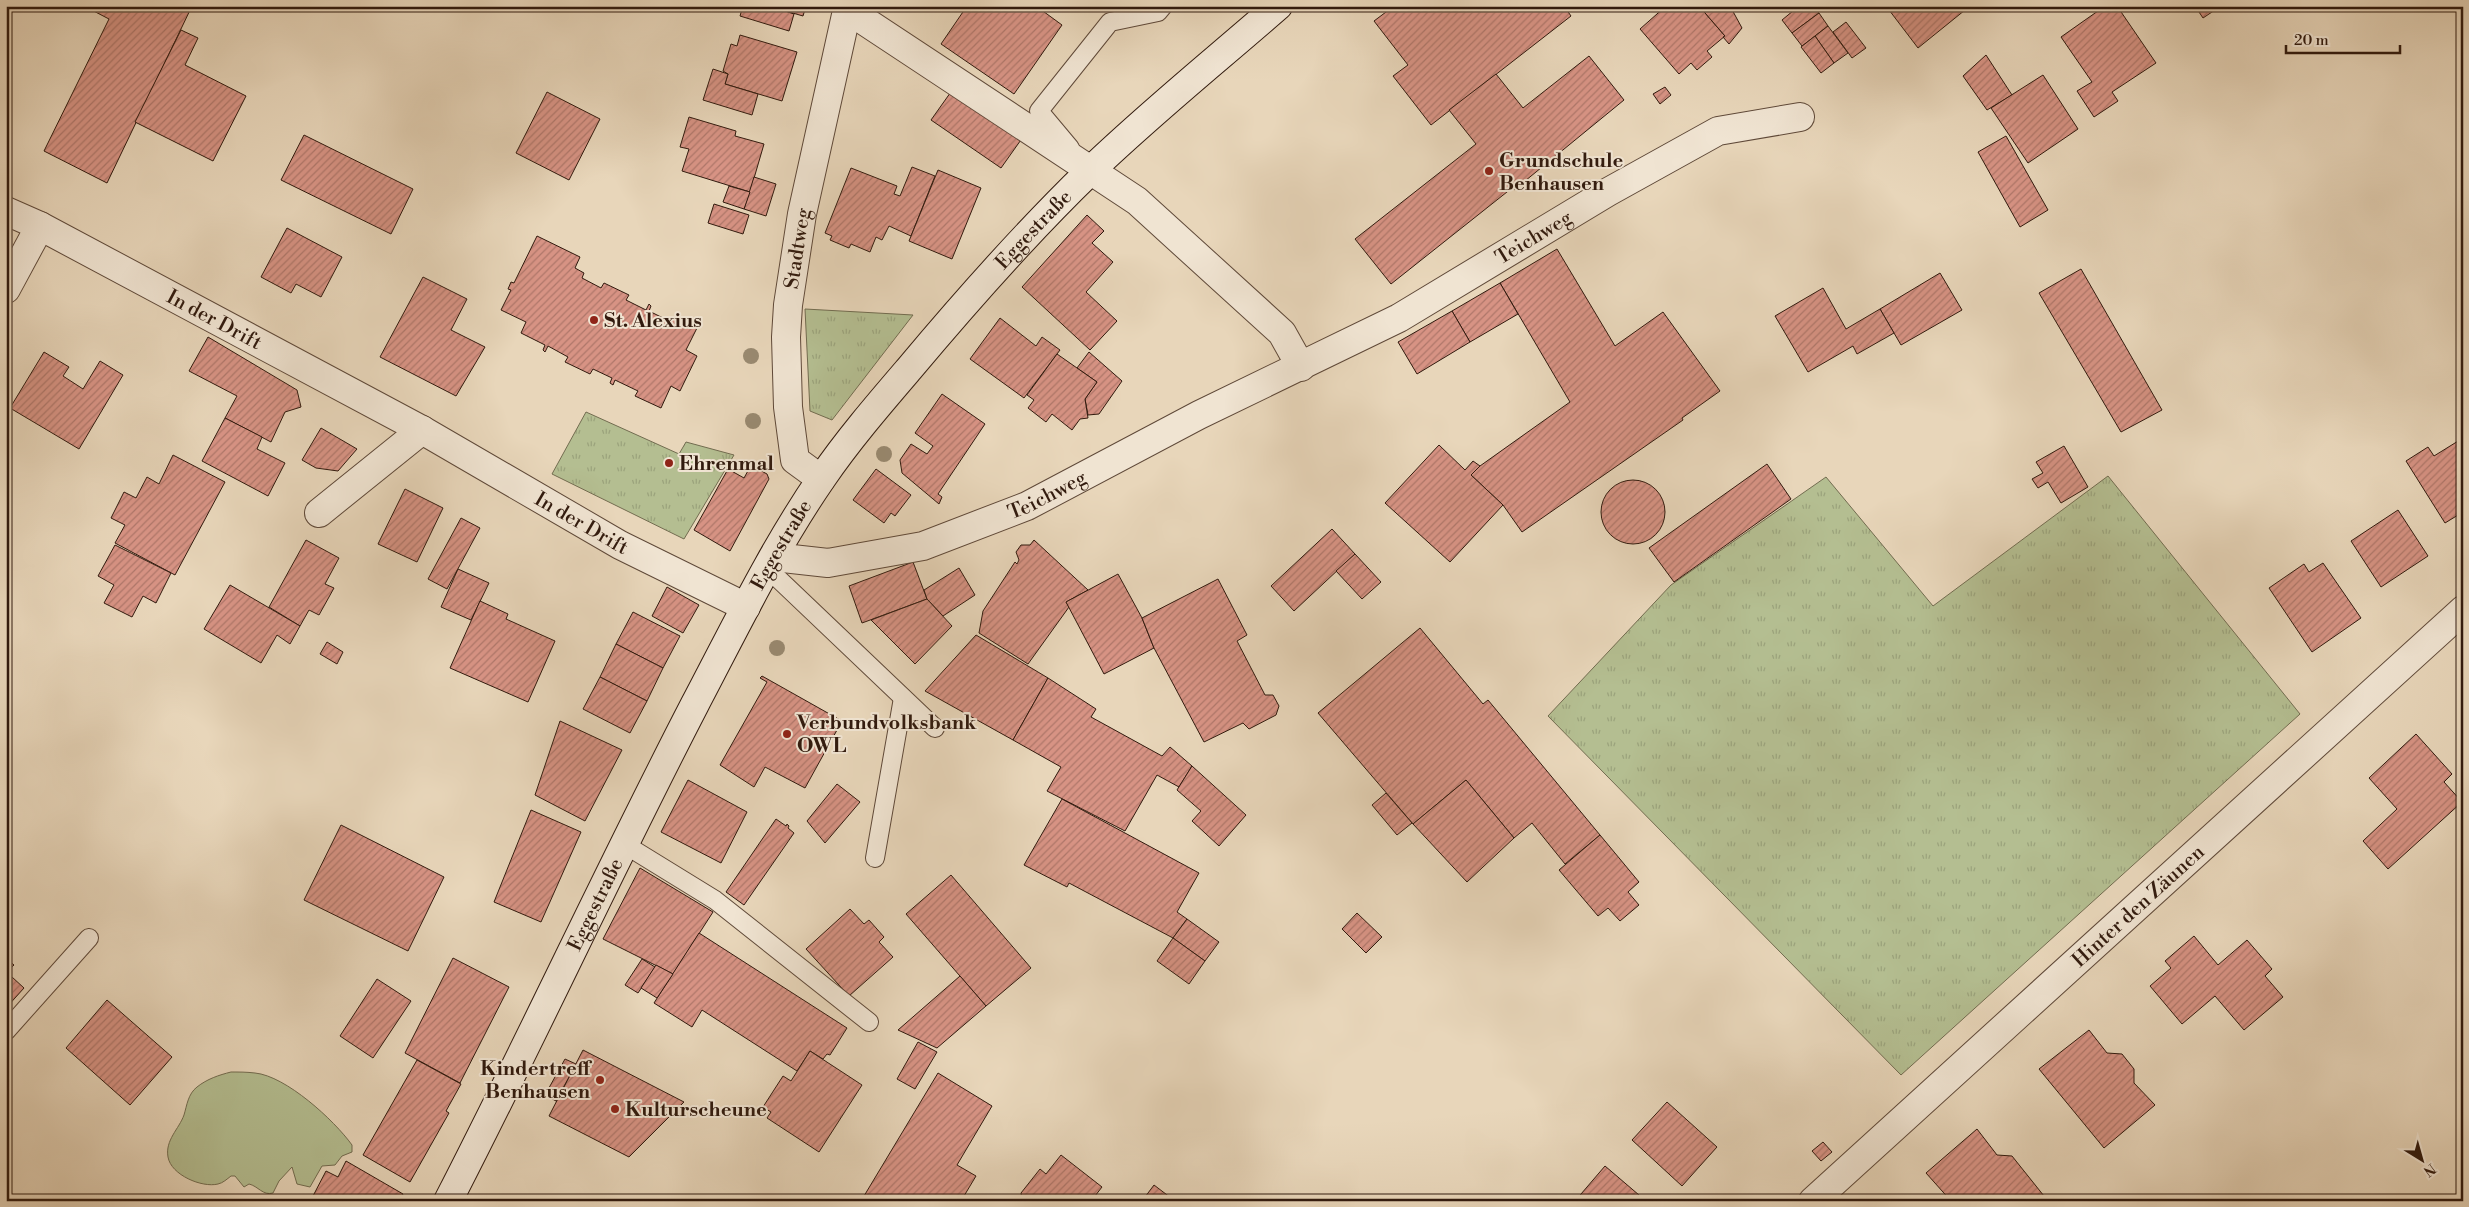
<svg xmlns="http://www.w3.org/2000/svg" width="2469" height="1207" font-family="'Libre Bodoni',serif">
<defs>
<pattern id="grass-tufts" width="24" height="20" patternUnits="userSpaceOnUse" patternTransform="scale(1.25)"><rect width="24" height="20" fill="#b4be91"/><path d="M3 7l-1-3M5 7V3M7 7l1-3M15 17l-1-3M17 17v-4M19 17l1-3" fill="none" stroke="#9ba37c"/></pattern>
<pattern id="building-hatch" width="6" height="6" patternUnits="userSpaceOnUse" patternTransform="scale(1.25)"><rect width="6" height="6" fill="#d79384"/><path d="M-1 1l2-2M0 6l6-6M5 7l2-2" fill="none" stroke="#af776a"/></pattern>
</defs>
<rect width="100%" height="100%" fill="#e8d6ba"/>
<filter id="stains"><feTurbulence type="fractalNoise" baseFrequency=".004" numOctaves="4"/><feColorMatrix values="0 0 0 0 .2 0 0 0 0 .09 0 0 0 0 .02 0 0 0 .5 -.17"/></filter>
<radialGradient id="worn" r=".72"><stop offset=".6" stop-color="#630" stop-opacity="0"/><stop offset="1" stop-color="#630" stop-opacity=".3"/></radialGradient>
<g fill="url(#grass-tufts)" stroke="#726c50">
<path d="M805,309L913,315L832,420L810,411Z"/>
<path d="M586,412L679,454L686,442L734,455L684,539L552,474Z"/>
<path d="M2108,476L2300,714L1901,1075L1548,716L1671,585L1826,477L1933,606Z"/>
</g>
<path fill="#b4be91" stroke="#726c50" d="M231,1072C239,1072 247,1072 255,1073C286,1076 334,1120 352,1145V1152L342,1156L335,1165L322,1166L310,1187L297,1184L292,1167L279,1181L273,1193C263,1196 258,1186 249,1184L244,1187L235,1176H231C227,1179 223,1183 218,1184C202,1188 171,1175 168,1157C165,1140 179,1129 184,1115C187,1105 188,1094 197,1087C207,1079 219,1075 231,1072Z"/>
<g fill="url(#building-hatch)" stroke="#311a0e">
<path d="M6,6H15L6,24Z"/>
<path d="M84,6H192L107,183L44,151L109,19Z"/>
<path d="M743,6H780L779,9L794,14L789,31L740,16Z"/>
<path d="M780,6H806L803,16L779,9Z"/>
<path d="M967,6H1036L1062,25L1014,94L941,44Z"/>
<path d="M1394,6H1564L1571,16L1431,125L1393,76L1408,65L1374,21Z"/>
<path d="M1666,6H1699L1725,36L1707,51L1712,57L1697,70L1691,63L1679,74L1640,29Z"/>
<path d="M1699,6H1730L1742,28L1729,44L1723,37L1725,36Z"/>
<path d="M1799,6H1813L1819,13L1792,33L1782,20Z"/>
<path d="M1886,6H1970L1918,48Z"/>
<path d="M2105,6H2117L2156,63L2112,92L2118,101L2094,117L2077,91L2092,82L2061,37Z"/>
<path d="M2195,6H2221L2203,18Z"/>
<path d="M1819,13L1828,26L1802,46L1792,33Z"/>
<path d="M1846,22L1866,48L1852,58L1833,32Z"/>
<path d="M1828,26L1848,53L1834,63L1815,36Z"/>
<path d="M181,30L198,38L185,65L246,96L213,161L135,122Z"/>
<path d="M740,35L797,52L782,101L725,84L728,74L723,71L731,44L737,46Z"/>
<path d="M1815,36L1834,63L1821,73L1801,47Z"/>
<path d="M1986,55L2012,95L1987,110L1963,76Z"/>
<path d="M1589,56L1624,100L1514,190L1512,188L1391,284L1355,239L1476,144L1449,110L1496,74L1523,108Z"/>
<path d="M713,69L728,74L725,84L758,94L752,115L703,100Z"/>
<path d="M2043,75L2078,129L2028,163L1991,108Z"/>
<path d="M1665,87L1671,95L1660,104L1653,94Z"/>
<path d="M953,89L1023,137L1001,168L931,120Z"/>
<path d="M547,92L600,119L569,180L516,153Z"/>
<path d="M689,117L736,131L735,136L764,144L750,192L682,171L689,149L680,147Z"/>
<path d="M304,135L413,189L391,234L281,180Z"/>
<path d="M2006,136L2048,210L2020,227L1978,152Z"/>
<path d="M912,167L935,176L911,236L889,226L882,240L876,237L870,252L851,244L849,248L830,240L832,236L825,233L851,168L897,186L894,194L900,196Z"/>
<path d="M938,170L981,188L952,259L909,241Z"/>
<path d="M754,177L776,184L766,216L744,209Z"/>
<path d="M729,186L750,192L744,209L723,202Z"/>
<path d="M714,204L749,215L743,234L708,223Z"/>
<path d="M1087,215L1104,231L1092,243L1113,262L1086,292L1117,321L1090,350L1022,287Z"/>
<path d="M287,228L342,257L321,297L296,284L291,293L261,277Z"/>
<path d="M537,236L580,257L575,268L584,273L582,278L601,288L604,283L629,295L626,300L646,310L649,304L651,306L649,311L671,322L674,317L697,328L686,350L697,356L680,391L671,386L661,408L635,396L638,391L615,380L613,385L610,383L612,378L593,369L590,374L565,362L568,357L548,346L545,352L543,350L545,345L521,333L526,322L501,310L511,290L508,289L511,282L514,283Z"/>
<path d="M1557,249L1615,346L1663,312L1720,391L1682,418L1683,420L1522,532L1503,505L1471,475L1480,466L1570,402L1500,283Z"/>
<path d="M2081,269L2162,410L2121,432L2039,293Z"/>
<path d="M1940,273L1962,310L1901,345L1880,309Z"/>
<path d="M423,277L467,299L451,330L485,347L456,396L380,357Z"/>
<path d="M1500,283L1518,314L1470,342L1452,311Z"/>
<path d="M1823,288L1846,329L1880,309L1894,333L1857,354L1853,346L1808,372L1775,316Z"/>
<path d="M1452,311L1470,342L1417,374L1398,342Z"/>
<path d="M1000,318L1036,346L1042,337L1060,350L1024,398L970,359Z"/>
<path d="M208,337L297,390L301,407L285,412L271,442L225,418L237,396L189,371Z"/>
<path d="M44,352L69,367L63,376L83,389L100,361L123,375L79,449L10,408Z"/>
<path d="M1089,352L1122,381L1099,414L1088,415L1085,399L1097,382L1077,368Z"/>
<path d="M1057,354L1097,382L1085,399L1088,418L1080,419L1072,430L1052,414L1046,422L1028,408L1034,400L1027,395Z"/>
<path d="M942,394L985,424L938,494L942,497L939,504L902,473L900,460L911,444L927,454L933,446L915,433Z"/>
<path d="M225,418L262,437L257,449L285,463L268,496L202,461Z"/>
<path d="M321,428L357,449L338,471L316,468L302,460Z"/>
<path d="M2463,438V512L2445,523L2406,461L2428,447L2434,456Z"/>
<path d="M1439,445L1465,470L1473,461L1480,466L1471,475L1503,505L1450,562L1385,503Z"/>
<path d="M2064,446L2088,487L2061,503L2048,482L2038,488L2032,479L2043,473L2036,462Z"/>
<path d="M173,455L225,482L175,575L115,543L125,525L111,518L124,492L136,498L147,477L159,484Z"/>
<path d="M1767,464L1791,499L1674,582L1649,548Z"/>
<path d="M754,467L767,474L769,479L730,551L694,530L728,469L744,478L749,469Z"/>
<path d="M876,469L911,495L895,516L891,513L884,523L853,500Z"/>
<circle cx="1633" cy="512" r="32"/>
<path d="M405,489L443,508L417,562L378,544Z"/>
<path d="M2398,510L2428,556L2381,587L2351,541Z"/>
<path d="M461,518L480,528L447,589L428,579Z"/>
<path d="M1332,529L1355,554L1294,611L1271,586Z"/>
<path d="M306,540L339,558L325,584L334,588L319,615L309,610L300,626L269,607Z"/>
<path d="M1034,540L1088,590L1066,602L1069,607L1028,664L979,633L983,611L1015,562L1017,564L1019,560L1016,552L1021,545H1030Z"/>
<path d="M115,545L171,573L156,603L143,596L132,617L104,603L114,585L98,576Z"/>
<path d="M1355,554L1381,582L1362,599L1336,571Z"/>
<path d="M913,562L927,599L862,623L849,586Z"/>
<path d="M2323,563L2361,618L2312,652L2269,588L2304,564L2309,572Z"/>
<path d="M959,568L975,595L943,616L927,599L924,590Z"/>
<path d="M458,569L489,583L471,620L441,607Z"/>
<path d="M1118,574L1142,618L1154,648L1104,674L1066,602Z"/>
<path d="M1218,579L1247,635L1237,641L1265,695H1273L1279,706L1276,715L1249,729L1243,723L1204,742L1154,648L1142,618Z"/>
<path d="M230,585L300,626L290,644L277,635L261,663L204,629Z"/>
<path d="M667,587L699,605L683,633L652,616Z"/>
<path d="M927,599L952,626L915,664L871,620Z"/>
<path d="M480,601L508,614L506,619L555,641L528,702L450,668Z"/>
<path d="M633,612L680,636L663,668L616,644Z"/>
<path d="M1420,628L1483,704L1488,700L1600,835L1565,864L1532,823L1514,838L1466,780L1413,824L1318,713Z"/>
<path d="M976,635L1048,678L1013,740L925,691Z"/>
<path d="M327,642L343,652L337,664L320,654Z"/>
<path d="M616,644L663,668L647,701L600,677Z"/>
<path d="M762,676L842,721L805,788L765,767L754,787L720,765L767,682L760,678Z"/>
<path d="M600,677L647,701L630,733L583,709Z"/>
<path d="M1048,678L1096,709L1091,717L1162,756L1170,747L1192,766L1179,787L1157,775L1125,831L1047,791L1061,767L1013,740Z"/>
<path d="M560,721L622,750L585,821L535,795Z"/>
<path d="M2416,734L2452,774L2444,782L2462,802L2388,869L2363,841L2397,809L2369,778Z"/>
<path d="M1192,766L1246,815L1219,846L1192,821L1201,811L1177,790Z"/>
<path d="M688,780L747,812L721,863L661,832Z"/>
<path d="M1466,780L1514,838L1467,882L1413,824Z"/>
<path d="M837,784L860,802L825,843L807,821Z"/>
<path d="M1386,793L1412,823L1397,835L1372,805Z"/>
<path d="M1062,799L1199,873L1177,912L1187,919L1173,938L1069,883L1067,887L1024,865Z"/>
<path d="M531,810L581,832L541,922L494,902Z"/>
<path d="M776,819L786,826L787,824L789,826L788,828L794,833L744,905L726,892Z"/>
<path d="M341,825L444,877L408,951L304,900Z"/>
<path d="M1600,835L1639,882L1628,892L1639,905L1620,921L1608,908L1598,916L1559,870Z"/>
<path d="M640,868L713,912L673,974L603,939Z"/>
<path d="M951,875L1031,968L986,1006L906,914Z"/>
<path d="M850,909L864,924L869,920L884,937L879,942L893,957L849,996L806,949Z"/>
<path d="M1357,913L1382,937L1366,953L1342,929Z"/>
<path d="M1187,919L1219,942L1205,961L1173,938Z"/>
<path d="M699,933L847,1028L830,1055L827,1054L823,1059L810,1051L797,1071L702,1010L692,1027L654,1003Z"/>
<path d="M2194,936L2218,965L2247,940L2272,969L2265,976L2283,997L2244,1030L2215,996L2182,1024L2150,986L2171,968L2165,961Z"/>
<path d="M1173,938L1205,961L1189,984L1157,961Z"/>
<path d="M6,958L14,965L7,972L12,977L6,983Z"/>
<path d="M453,958L509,987L460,1083L405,1053Z"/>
<path d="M642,959L655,967L638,993L625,985Z"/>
<path d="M656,965L673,974L657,998L641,988Z"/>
<path d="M960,976L986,1006L937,1048L898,1030Z"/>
<path d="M12,977L24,988L6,1008V983Z"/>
<path d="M377,979L411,1001L373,1058L340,1036Z"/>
<path d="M107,1000L172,1057L130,1105L66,1048Z"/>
<path d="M2089,1030L2107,1053L2122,1054L2134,1069V1083L2155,1105L2104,1148L2039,1069Z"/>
<path d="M918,1042L937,1052L915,1089L897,1079Z"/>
<path d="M583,1050L684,1102L629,1157L549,1116Z"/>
<path d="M810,1051L862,1085L819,1152L767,1118L771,1112L763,1107L783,1076L791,1081Z"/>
<path d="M565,1059L576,1064L556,1101L545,1095Z"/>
<path d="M417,1060L461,1084L446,1111L449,1113L410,1182L363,1155Z"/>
<path d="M938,1073L992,1106L957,1165L976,1176L961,1201H873L864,1196Z"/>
<path d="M1667,1102L1717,1147L1682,1186L1632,1140Z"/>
<path d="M1977,1129L1997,1155L2012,1156L2048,1201H1951L1926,1173Z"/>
<path d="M1823,1142L1832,1152L1821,1161L1812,1151Z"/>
<path d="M1061,1155L1102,1187L1095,1196L1100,1201H1022L1021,1193L1040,1169L1046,1174Z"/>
<path d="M346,1161L403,1194L399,1201H321L313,1196L326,1171L338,1177Z"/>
<path d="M1605,1166L1646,1201H1575Z"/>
<path d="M1154,1185L1175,1201H1142Z"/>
</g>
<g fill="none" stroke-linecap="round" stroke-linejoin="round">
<g stroke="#5f4939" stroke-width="20">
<g id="lane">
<path d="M1070,148L1039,111L1110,22L1158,12L1163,6"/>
<path d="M768,569L935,728"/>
<path d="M624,844L715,900L869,1022"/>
<path d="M875,858L903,698"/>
<path d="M6,1031L89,938"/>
</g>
</g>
<g stroke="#5f4939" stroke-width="30">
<g id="street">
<path d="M848,10L1137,201L1282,333L1301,367"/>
<path id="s1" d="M6,211L40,226L422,430L620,545L746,607"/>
<path d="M6,289L40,226"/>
<path id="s2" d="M821,479L795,460L788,407L786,337L788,305L802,214L848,6"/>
<path d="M319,513L422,430"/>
<path id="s3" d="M774,557L828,563L923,546L1027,506L1199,415L1399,318L1608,192L1718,131L1800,117"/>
<path id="s4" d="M1813,1201L2463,610"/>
</g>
</g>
<g stroke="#311a0e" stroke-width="30">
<g id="secondary">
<path id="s5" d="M448,1201C533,1036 610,868 695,704C735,628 773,549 822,478C848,440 879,404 909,369C966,301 1025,234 1089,172C1149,114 1215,61 1278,6"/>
</g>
</g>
<use href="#lane" stroke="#f0e4d2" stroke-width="18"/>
<use href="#street" stroke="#f0e4d2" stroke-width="28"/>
<use href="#secondary" stroke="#f0e4d2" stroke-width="28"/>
</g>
<g fill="#998a71">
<circle cx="751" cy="356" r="8"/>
<circle cx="753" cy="421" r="8"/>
<circle cx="884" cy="454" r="8"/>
<circle cx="777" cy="648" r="8"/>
</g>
<g fill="#8f2418" stroke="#f0e4d2" stroke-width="2">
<circle cx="1489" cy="171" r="5"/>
<circle cx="594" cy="320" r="5"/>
<circle cx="669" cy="463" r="5"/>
<circle cx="787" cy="734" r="5"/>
<circle cx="600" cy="1080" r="5"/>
<circle cx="615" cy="1109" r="5"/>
</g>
<g text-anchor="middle" stroke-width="4" stroke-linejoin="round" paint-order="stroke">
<g font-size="20" font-weight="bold" fill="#311a0e" stroke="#f0e4d2" text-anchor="start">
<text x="1499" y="167">Grundschule<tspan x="1499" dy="23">Benhausen</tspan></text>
<text x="604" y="327">St. Alexius</text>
<text x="679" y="470">Ehrenmal</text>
<text x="797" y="729">Verbundvolksbank<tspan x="797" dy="23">OWL</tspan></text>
<text x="590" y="1075" text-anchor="end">Kindertreff<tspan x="590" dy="23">Benhausen</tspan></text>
<text x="625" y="1116">Kulturscheune</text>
</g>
<g font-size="20" fill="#311a0e" stroke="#f0e4d2">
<text dy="7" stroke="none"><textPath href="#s5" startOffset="1141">Eggestraße</textPath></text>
<text dy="7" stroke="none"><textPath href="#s3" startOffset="836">Teichweg</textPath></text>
<text dy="7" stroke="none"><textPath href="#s2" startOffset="245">Stadtweg</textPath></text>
<text dy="7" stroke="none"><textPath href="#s1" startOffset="235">In der Drift</textPath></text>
<text dy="7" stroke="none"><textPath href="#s3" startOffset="285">Teichweg</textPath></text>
<text dy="7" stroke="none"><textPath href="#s1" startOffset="655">In der Drift</textPath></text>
<text dy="7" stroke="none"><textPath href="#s5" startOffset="736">Eggestraße</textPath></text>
<text dy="7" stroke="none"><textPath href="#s5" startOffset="331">Eggestraße</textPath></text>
<text dy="7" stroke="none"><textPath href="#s4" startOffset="439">Hinter den Zäunen</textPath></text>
</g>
</g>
<rect width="2469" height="1207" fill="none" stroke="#e8d6ba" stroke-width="25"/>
<rect x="8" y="8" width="2454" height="1192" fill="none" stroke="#311a0e" stroke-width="2.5"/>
<rect x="12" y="12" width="2444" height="1182" fill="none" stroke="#311a0e"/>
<g transform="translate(2422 1160) rotate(143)" stroke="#f0e4d2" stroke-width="4" paint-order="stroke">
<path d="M0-4L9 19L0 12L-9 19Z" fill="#311a0e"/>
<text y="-8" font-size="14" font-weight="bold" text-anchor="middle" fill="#311a0e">N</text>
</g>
<path d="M2286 45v8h114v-8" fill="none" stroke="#311a0e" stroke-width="2.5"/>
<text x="2294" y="45" font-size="15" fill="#311a0e" stroke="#f0e4d2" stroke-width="4" paint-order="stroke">20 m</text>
<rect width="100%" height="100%" filter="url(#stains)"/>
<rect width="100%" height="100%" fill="url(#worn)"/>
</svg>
